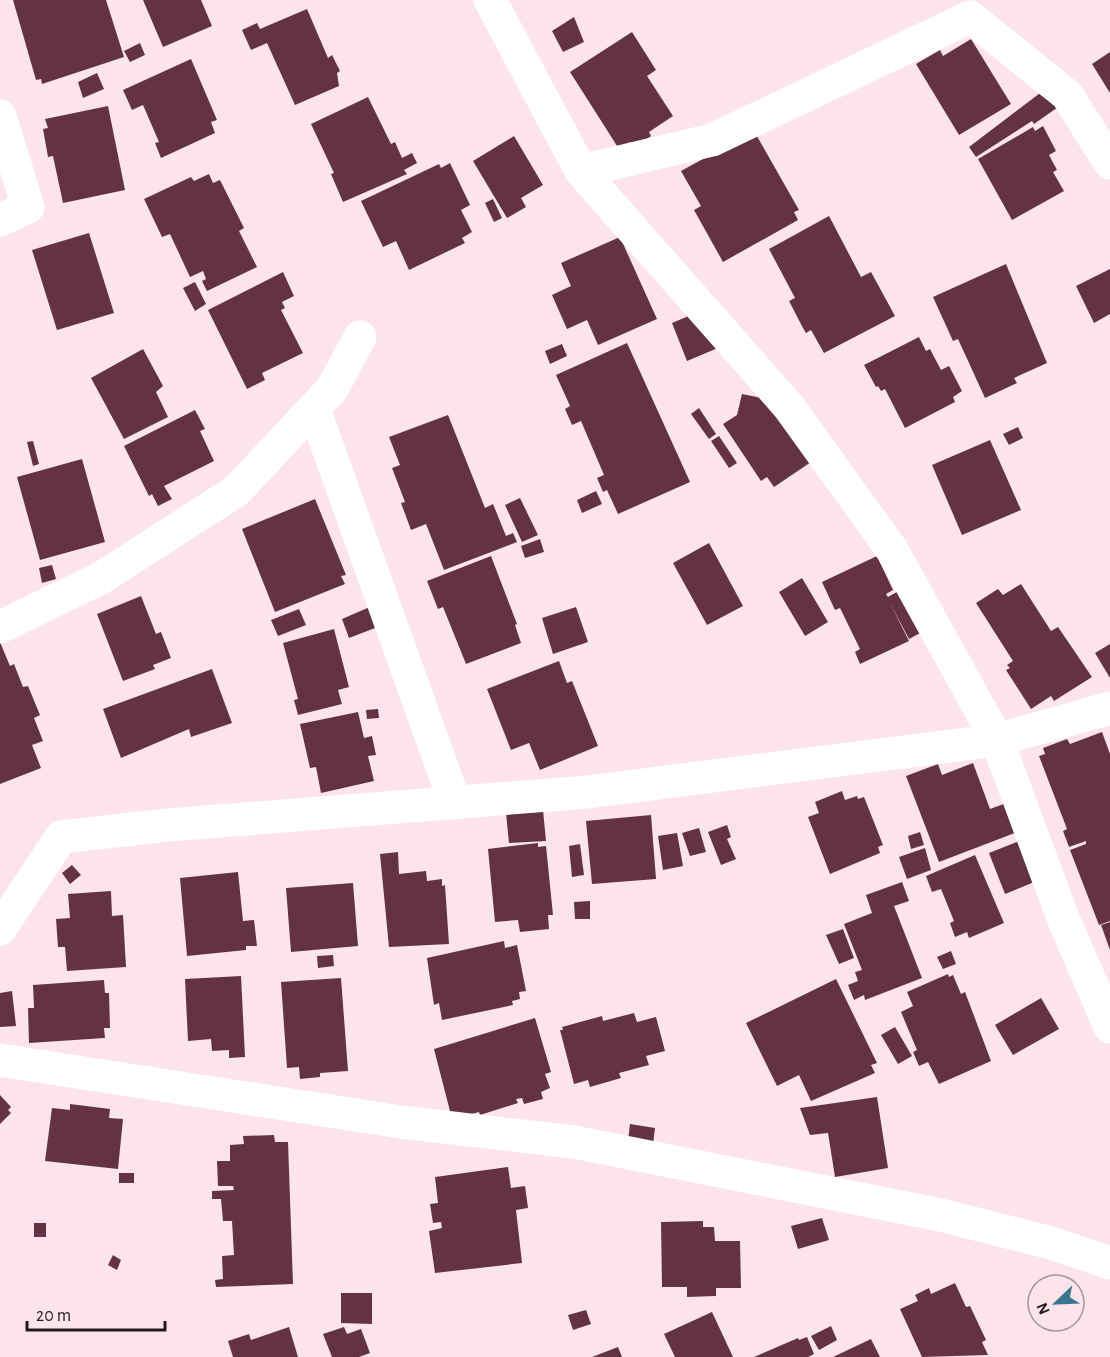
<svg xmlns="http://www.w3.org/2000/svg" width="1110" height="1357" font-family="'Alegreya Sans',sans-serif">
<rect width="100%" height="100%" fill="#fde4eb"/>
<g fill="#633244">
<path d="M13,0H106L124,57L42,84L41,79L36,80Z"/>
<path d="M143,0H201L212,26L163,47Z"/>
<path d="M307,9L328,58L332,55L340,71L337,73L339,86L295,105L267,43L251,50L242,30L257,23L260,29Z"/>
<path d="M574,17L584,42L563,52L552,31Z"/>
<path d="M632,32L656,70L647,76L673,116L649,132L651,136L634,148L630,142L619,149L570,72Z"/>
<path d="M971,39L1011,104L959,135L916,64L940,50L943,56Z"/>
<path d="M140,43L145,55L130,62L124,51Z"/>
<path d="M1110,52V93L1092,64Z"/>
<path d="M191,59L217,120L211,122L215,133L161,158L155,143L159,142L143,105L132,110L123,90Z"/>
<path d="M97,73L104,89L83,98L78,82Z"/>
<path d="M1048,87L1061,105L1034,124L1032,121L976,157L969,147Z"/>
<path d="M368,97L391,144L395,142L402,158L412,153L417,163L404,170L407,174L343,202L331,174L334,173L311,124Z"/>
<path d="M108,106L125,190L63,203L53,156L48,157L43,129L48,128L45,119Z"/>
<path d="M1043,126L1056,151L1049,155L1057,170L1053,172L1064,191L1012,220L978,159L1033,127L1035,131Z"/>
<path d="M754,131L799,210L794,212L798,220L723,262L694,210L701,206L681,171Z"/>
<path d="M514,136L543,185L521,198L526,207L507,218L473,161Z"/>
<path d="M450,163L470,205L461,210L472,232L462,238L465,243L409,270L396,241L383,247L361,201L439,164L441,168Z"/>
<path d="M209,174L213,183L220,180L244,228L239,231L257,267L207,291L202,281L206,279L203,271L190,277L170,234L162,237L144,199L191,177L194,181Z"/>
<path d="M493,199L502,218L494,222L485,203Z"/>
<path d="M829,216L861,277L871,272L895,316L824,353L811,330L806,333L803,328L789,301L795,298L794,296L769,249Z"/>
<path d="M89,233L114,313L57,330L32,250Z"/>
<path d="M620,237L657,319L598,345L587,320L567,329L552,295L571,286L561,263Z"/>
<path d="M1006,264L1047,363L1014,378L1017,383L985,398L958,339L953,341L933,297Z"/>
<path d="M1110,269V314L1094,323L1076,286Z"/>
<path d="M283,272L294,296L282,302L285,308L281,310L303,353L262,373L265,380L247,389L208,310Z"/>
<path d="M195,282L206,304L195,311L183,288Z"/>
<path d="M710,307L725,345L687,361L672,323Z"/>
<path d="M919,337L926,351L930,349L941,370L949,366L962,391L953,397L955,402L905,428L885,389L881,391L878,386L876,387L864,365Z"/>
<path d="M627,343L690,482L618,514L607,490L603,492L597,478L604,475L581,421L572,425L565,409L570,406L556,375Z"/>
<path d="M562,344L567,356L550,364L545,351Z"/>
<path d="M143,349L163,386L156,392L168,417L124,439L91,378Z"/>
<path d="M742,394L766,399L817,458L774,487L767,477L761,481L723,424L737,415Z"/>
<path d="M699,408L716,434L709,439L691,414Z"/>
<path d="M195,410L205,429L200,431L214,461L164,486L172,499L158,506L152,494L149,496L124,446Z"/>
<path d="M448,415L485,508L493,504L506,536L513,533L517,542L444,570L426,524L411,530L401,503L405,502L392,468L400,465L389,437Z"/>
<path d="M1018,427L1023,438L1009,445L1003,434Z"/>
<path d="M719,436L737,463L729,468L711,441Z"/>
<path d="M990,440L1021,510L962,535L932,465Z"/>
<path d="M33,441L39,464L33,466L27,442Z"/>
<path d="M82,459L105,542L40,560L17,477Z"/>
<path d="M596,491L602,504L582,513L577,500Z"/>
<path d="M520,498L538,535L522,542L505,505Z"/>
<path d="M315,499L346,575L341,576L345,584L275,612L242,529Z"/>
<path d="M540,539L544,552L525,558L521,546Z"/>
<path d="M709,543L743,606L707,625L673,563Z"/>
<path d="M491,556L517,624L515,625L521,643L466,664L443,607L438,609L427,581Z"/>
<path d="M877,556L893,590L886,594L888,597L902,589L924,631L909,639L890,603L909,641L860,664L855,652L860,649L840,608L835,610L822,582Z"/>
<path d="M52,565L56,579L42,583L39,568Z"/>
<path d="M802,578L828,622L805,636L779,592Z"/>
<path d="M1021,584L1051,631L1058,627L1092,677L1054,701L1051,696L1031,709L1006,670L1010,668L1007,665L1013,661L976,603L998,589L1003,595Z"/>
<path d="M141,596L156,634L161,632L171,658L153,665L155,669L123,681L97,614Z"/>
<path d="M379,603L388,623L349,638L342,619Z"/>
<path d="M576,607L588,642L553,654L542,618Z"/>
<path d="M299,609L306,625L278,636L271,620Z"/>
<path d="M334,629L349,687L338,690L342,704L298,715L294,700L298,699L283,643Z"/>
<path d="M0,642L10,666L14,664L23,687L28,686L40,715L34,718L43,741L32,745L41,768L0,784Z"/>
<path d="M1110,644V678L1095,653Z"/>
<path d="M559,661L567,683L572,681L598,746L540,770L529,743L511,750L487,689Z"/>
<path d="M212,669L232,723L191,737L189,729L121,758L103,709Z"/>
<path d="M378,709L379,718L367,719L366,710Z"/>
<path d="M358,712L364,738L372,736L376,755L368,756L374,781L321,793L316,767L310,768L300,724Z"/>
<path d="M1102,732L1110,754V921L1099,925L1070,850L1086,844V841L1069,847L1063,831L1067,829L1039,756L1045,754L1043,748L1067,739L1070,744Z"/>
<path d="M973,763L990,809L1009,802L1020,831L939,862L906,776L938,764L942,775Z"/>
<path d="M842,791L845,800L857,796L858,799L864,797L883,845L878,847L880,853L830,874L808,817L819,813L815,802Z"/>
<path d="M543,810L546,841L509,843L506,813Z"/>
<path d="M651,815L656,879L592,884L586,821Z"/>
<path d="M727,825L731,837L727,839L736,859L721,865L708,832Z"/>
<path d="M699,828L706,852L690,856L682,833Z"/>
<path d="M920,832L924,845L911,849L908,836Z"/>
<path d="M677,833L683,866L663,870L658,836Z"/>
<path d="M1027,838L1044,878L1005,894L989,853Z"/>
<path d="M538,843V847L546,846L553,915H548L549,929L520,932L518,920L495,922L488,849Z"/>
<path d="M580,844L584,875L572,877L569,846Z"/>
<path d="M925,848L931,870L907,879L899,857Z"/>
<path d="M398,852L399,874L426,871L427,881L442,879V886L445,885L449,944L389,947L380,854Z"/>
<path d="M975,855L1004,923L969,938L967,932L955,937L950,923L954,921L941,889L932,892L926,876Z"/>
<path d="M72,865L81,875L70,884L62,873Z"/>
<path d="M238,872L243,921L254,920L257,946H246V950L187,956L180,878Z"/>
<path d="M902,882L909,901L894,906L922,978L865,1000L864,995L854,1000L848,985L858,981L855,972L862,970L844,924L872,913L866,895Z"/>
<path d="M353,883L358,946L291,952L286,888Z"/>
<path d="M111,891L112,916L123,915L126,967L67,971L65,947H58L56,919L70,918L68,894Z"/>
<path d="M590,901V919H575L574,902Z"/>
<path d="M1110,922V950L1101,925Z"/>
<path d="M843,929L854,958L839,964L826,935Z"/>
<path d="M504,941L505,948L517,945L526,991L519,992L520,999L512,1001L513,1005L442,1020L439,1003L434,1005L427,958Z"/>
<path d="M951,951L956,964L943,969L937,957Z"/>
<path d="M333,955L334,966L318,968L317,956Z"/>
<path d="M948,974L949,977L953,975L961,994L965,992L991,1061L939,1084L928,1062L919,1066L913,1052L917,1050L901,1012L913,1006L907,992Z"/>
<path d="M241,976L245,1057L229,1058V1050L212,1051L211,1039L188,1041L185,979Z"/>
<path d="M341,978L348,1071L320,1073V1077L300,1079L299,1067L287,1068L281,982Z"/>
<path d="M836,979L877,1063L871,1065L875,1073L811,1101L799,1075L777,1086L746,1023Z"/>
<path d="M104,980L105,993H109L110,1028H104L105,1038L29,1043L28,1008H34L33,985Z"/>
<path d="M12,991L16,1026L0,1027V993Z"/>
<path d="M1041,998L1059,1029L1013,1055L995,1025Z"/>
<path d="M634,1013L637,1022L656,1017L665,1051L646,1056L649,1065L619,1073L621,1078L590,1087L588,1080L574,1084L560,1030H563L562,1027L602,1016L603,1021Z"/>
<path d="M535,1018L551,1072L545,1074L550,1088L541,1092L543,1099L524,1104L522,1098L516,1099L518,1103L480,1115L479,1112L462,1117L451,1115L434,1049Z"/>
<path d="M895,1027L912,1056L898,1064L881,1035Z"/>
<path d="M0,1095L11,1107L8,1110L11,1113L0,1124Z"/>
<path d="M877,1097L888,1168L835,1177L828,1133L810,1135L800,1108Z"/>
<path d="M70,1104L110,1109L109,1118L123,1119L118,1169L45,1161L52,1108L70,1110Z"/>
<path d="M630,1124L655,1128L653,1144L628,1141Z"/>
<path d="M274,1135L275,1142H288L293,1284L216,1287L215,1280L223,1279L222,1256L234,1255L232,1221H223L221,1199H212V1191L234,1190L233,1186H218L217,1161H230V1145L244,1144L243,1136Z"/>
<path d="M508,1167L511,1188L525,1186L528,1208L516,1210L522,1263L435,1273L429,1231L442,1228L441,1222L433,1223L430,1204L438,1203L435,1177Z"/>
<rect x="119" y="1173" width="15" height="10"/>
<path d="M822,1218L829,1240L798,1249L791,1226Z"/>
<path d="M703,1221V1227H714L715,1241H740L741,1288H716V1296L687,1297V1287H662L661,1222Z"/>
<rect x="34" y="1223" width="12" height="14"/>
<path d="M113,1255L121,1260L117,1270L108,1265Z"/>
<path d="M955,1283L966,1307L970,1306L986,1340L982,1342L988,1355L922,1357L900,1309L918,1301L915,1295L929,1288L931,1294Z"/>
<path d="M341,1293H372V1324L341,1323Z"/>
<path d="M586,1310L591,1324L573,1330L568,1315Z"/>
<path d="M712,1312L733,1357H675L664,1334Z"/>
<path d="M831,1326L837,1340L819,1350L811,1336Z"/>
<path d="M289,1327L298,1357H233L228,1341L249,1334L251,1340Z"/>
<path d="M344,1327L347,1334L361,1329L370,1353L359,1357H332L323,1334Z"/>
<path d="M807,1337L814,1354L808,1357H754L798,1338L799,1340Z"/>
<path d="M871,1339L880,1357H833Z"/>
<path d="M618,1347L622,1357H592Z"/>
</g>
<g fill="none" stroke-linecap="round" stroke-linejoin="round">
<g stroke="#fff" stroke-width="33">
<path d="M490,0L581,171L789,407L892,550L997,740L1063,918L1110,1027"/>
<path d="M0,116L28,207L0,220"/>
<path d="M581,171L712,140L970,17L1067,95L1110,163"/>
<path d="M314,409L455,803"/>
<path d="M0,627L101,578L236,491L332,389L360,337"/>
<path d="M0,929L61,837L168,825L588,792L997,740L1110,708"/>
<path d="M0,1060L401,1122L574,1142L941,1215L1051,1243L1110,1263"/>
</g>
</g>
<g transform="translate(1056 1303) rotate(247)"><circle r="28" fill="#fde4eb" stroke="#a69499" stroke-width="1.5"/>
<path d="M0-4.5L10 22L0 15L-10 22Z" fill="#3c758e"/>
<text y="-9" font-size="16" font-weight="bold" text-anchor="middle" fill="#241b1e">N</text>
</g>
<path d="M27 1321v9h138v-9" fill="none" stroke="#241b1e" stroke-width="3"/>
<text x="36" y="1321" font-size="18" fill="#241b1e" stroke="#fde4eb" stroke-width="4.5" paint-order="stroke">20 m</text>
</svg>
